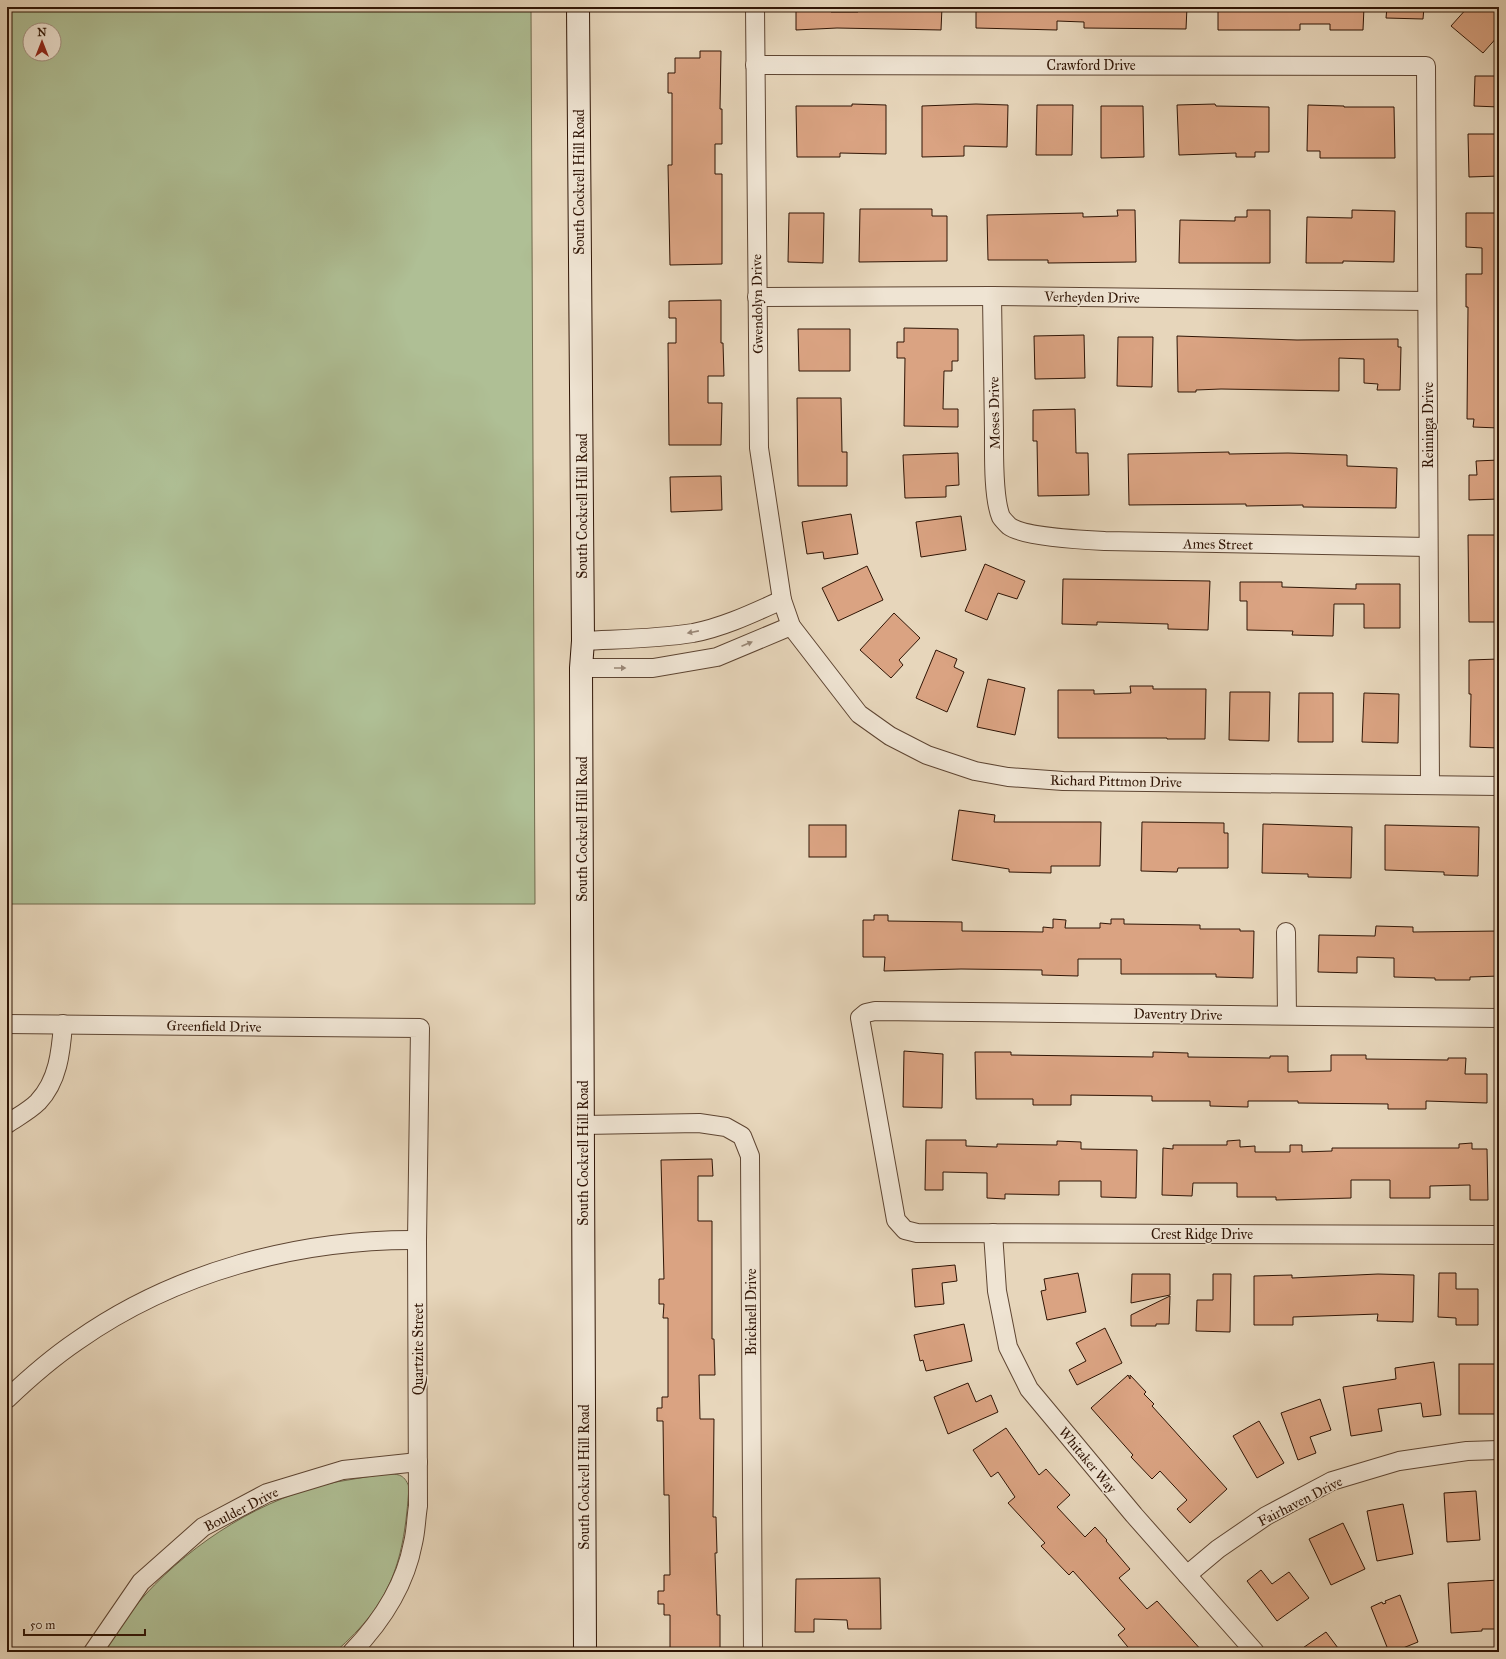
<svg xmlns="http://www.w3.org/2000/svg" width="1506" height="1659" font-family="'IM FELL Great Primer',serif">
<rect width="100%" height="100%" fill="#e7d6bb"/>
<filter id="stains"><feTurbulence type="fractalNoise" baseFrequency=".005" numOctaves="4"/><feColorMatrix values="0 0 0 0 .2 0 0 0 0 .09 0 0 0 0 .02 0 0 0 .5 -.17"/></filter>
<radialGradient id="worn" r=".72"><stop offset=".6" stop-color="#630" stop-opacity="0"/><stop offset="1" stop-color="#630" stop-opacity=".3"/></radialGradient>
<g fill="#afbf95" stroke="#706a4d" fill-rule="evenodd">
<path d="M7,7H531L535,904H7ZM30,30H54V54H30Z"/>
<path d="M384,1474C397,1474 404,1473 409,1487C404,1560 393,1602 335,1652H104C111,1634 132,1610 145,1595C194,1541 264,1497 336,1482C352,1479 368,1477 384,1474Z"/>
</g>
<g fill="#daa382" stroke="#301505">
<path d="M796,7H831V12H858V7H942L941,30L837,28L796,30Z"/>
<path d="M976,7H1187L1186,29L1084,28V22L1057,21V30L976,28Z"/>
<path d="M1218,7H1364L1363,30H1330V24H1300V30H1218Z"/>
<path d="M1387,7H1424L1423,19L1386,18Z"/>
<path d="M1468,7H1499V35L1483,53L1451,26Z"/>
<path d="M700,51H721L720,109H722V144H715V174H722V264L670,265L668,165H672V93H668V73H675V58H700Z"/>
<path d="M1475,76H1499V107L1474,106Z"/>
<path d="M852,104L886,105V154L840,153V157H797L796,106H852Z"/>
<path d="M976,104L1008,105L1007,147L964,146V156L922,157V106Z"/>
<path d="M1215,104L1216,106L1269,107V152H1255V157H1236V153L1179,155L1177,105Z"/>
<path d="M1037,105H1073L1072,155H1036Z"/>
<path d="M1308,105L1344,106V107H1394L1395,158H1320V151H1307Z"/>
<path d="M1101,106H1143L1144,157L1101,158Z"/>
<path d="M1468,134H1499V176L1469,177Z"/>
<path d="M860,209H932V216H947V261L859,262Z"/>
<path d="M1117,210H1135L1136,262L1048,263V260H988L987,215L1083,213V217L1118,216Z"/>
<path d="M1247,210H1270V263H1179L1180,220L1235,221V217H1247Z"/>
<path d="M1352,210L1395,211L1394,262L1343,261V263H1306L1307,217L1352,218Z"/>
<path d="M789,213H824L823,263L788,262Z"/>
<path d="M1466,213H1499V428L1473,427L1474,419H1467L1468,307H1466V274H1482V248L1466,247Z"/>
<path d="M721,300V343H723L724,376H708V403H722L721,445H669L668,343H676V318H669V301Z"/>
<path d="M904,328L958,329V361H952V371H944L943,409H958V427L904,426L905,358H897V342H904Z"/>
<path d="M798,329H850V371H799Z"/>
<path d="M1084,335L1085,378L1035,379L1034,336Z"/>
<path d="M1177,336L1297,340L1398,339V347H1401L1400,390H1377L1378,384L1364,383V359L1339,358V391L1221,389L1196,390V392H1178Z"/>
<path d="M1118,337H1153L1152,387L1117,386Z"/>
<path d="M797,398H841L842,452H847V486H798Z"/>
<path d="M1075,409L1076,453H1088L1089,495L1038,496L1037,441H1033V410Z"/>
<path d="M1229,452V454L1288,453L1347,455V466L1397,468L1396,508L1303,507V505L1246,506V504L1129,505L1128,454Z"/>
<path d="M958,453L959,485L946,486V497L905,498L903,455Z"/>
<path d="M1499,460V499L1469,500V475H1477L1476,461Z"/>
<path d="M721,476L722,510L671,512L670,477Z"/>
<path d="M851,514L858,554L824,559L823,552L807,554L802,522Z"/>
<path d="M961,516L966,550L921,557L916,522Z"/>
<path d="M1468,535H1499V622H1469Z"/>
<path d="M985,564L1025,581L1017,599L998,593L987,620L965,611Z"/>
<path d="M867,566L883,600L838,621L822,588Z"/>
<path d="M1063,579L1210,581L1208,630L1168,629V624L1097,622V625L1062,624Z"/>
<path d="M1240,582H1282V587L1356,589V584H1400V628H1364V604H1334L1333,636L1292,635L1293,631L1247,630V601H1240Z"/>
<path d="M894,613L920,638L899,660L903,665L891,678L860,650Z"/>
<path d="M936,650L957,659L954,667L964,672L947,712L916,698Z"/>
<path d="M1499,659V748L1470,747L1471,694H1469V660Z"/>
<path d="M988,679L1025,688L1015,735L977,727Z"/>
<path d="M1130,686H1153V689H1206L1205,739H1167V738H1058V690H1094V694L1131,693Z"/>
<path d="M1230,692H1270L1269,741L1229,740Z"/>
<path d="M1299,693H1333V742H1298Z"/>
<path d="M1364,693L1399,694L1398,743L1362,742Z"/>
<path d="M959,810L995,815L994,822H1101L1100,866H1051V873L1009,872V869L952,860Z"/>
<path d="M1142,822L1224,823V833H1228V868H1178L1177,872L1141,871Z"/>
<path d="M1263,824L1352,827L1351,878L1308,877V874L1262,873Z"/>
<rect x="809" y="825" width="37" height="32"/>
<path d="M1385,825L1479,827L1478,876L1444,875V872L1385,870Z"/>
<path d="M874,915H888V921L962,922V931L1043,932V927L1053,928V919L1066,920L1065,928H1100V923L1111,924V919H1124V924L1200,925V929H1240V931H1254L1253,978L1216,977V974H1121V959H1078V976L1042,975V970L961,969L884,971L885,957H863V920H874Z"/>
<path d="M1376,926L1413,927V932L1499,931V976L1470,977V980H1435V978L1394,977V958L1357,957V973L1318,972L1319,935L1375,936Z"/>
<path d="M904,1051L943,1054L942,1108L903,1107Z"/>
<path d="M975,1052H1011V1055L1153,1057V1052L1188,1053V1057L1270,1058V1056H1288V1072L1331,1071V1055H1366V1059L1448,1060V1058H1466L1465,1074H1487V1103L1426,1101V1109H1388V1104L1298,1103V1101H1248V1107L1210,1106V1101H1152V1096L1071,1095V1105H1033V1099H976Z"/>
<path d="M926,1140H966V1146L997,1147V1144L1057,1145V1141L1081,1142V1149L1137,1150L1136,1198L1101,1197V1181H1059V1195L1005,1194V1199L987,1198V1173L943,1172V1190H925Z"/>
<path d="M1240,1140V1147L1255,1146V1152H1290V1145H1302V1152L1332,1151V1148H1459V1144L1472,1143V1149H1487L1488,1200H1470V1185L1430,1186V1198H1390V1180H1351V1198L1276,1200V1197H1237V1183H1193L1192,1196L1162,1195L1163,1148L1173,1149V1145H1227V1141Z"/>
<path d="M712,1159L713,1176H698V1221H712V1339H714L715,1375H699L700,1419H714L713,1517H716L717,1553H715L717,1615H720V1652H670V1615H664V1604H658V1591H664V1575H670L669,1495H664L663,1421H657V1408H662V1397H668V1318H663L664,1304H659V1279H664L661,1160Z"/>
<path d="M955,1265L957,1281L942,1283L944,1304L915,1307L912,1269Z"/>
<path d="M1078,1273L1086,1312L1047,1320L1041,1291L1046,1290L1044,1279Z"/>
<path d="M1439,1273H1456V1289H1478V1325H1456V1318L1438,1317Z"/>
<path d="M1132,1274H1170V1295L1131,1303Z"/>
<path d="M1213,1274H1231L1230,1332L1196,1331L1197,1300H1213Z"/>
<path d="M1378,1274L1414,1275L1413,1322L1377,1321L1378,1314L1293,1317V1325H1254V1276L1292,1275V1278Z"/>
<path d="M1170,1296L1169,1324H1156V1326H1131V1315Z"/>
<path d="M964,1324L972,1361L926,1371L923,1360L920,1361L914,1335Z"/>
<path d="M1105,1328L1122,1363L1077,1385L1069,1370L1086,1361L1076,1343Z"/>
<path d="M1434,1362L1441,1415L1423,1417L1421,1403L1378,1409L1382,1431L1351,1436L1343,1387L1396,1379L1395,1368Z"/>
<rect x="1459" y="1364" width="36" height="50"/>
<path d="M1128,1375L1130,1379V1375L1146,1392L1144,1394L1154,1404L1152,1406L1227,1489L1190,1523L1177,1509L1187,1500L1160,1471L1152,1479L1131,1457L1133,1455L1091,1408Z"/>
<path d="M968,1383L976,1402L991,1395L998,1412L948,1434L934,1397Z"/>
<path d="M1320,1399L1331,1430L1310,1437L1316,1453L1298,1460L1281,1413Z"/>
<path d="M1259,1421L1284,1463L1257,1478L1233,1436Z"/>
<path d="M1006,1428L1039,1475L1046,1469L1070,1495L1057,1507L1085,1537L1095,1527L1107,1540L1106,1541L1130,1569L1119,1578L1147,1609L1157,1601L1203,1652H1132L1118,1635L1125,1629L1073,1571L1069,1575L1041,1546L1045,1543L1008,1503L1015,1497L998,1472L991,1477L973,1450Z"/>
<path d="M1476,1491L1480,1540L1447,1542L1444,1493Z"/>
<path d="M1403,1504L1413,1554L1377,1561L1367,1511Z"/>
<path d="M1343,1523L1365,1569L1331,1585L1309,1539Z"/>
<path d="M1261,1570L1272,1584L1289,1572L1309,1598L1277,1621L1247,1581Z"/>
<path d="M880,1578L881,1629H848L847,1620L814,1619V1632H795L796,1579Z"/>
<path d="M1499,1580V1629H1482V1631L1451,1633L1448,1583Z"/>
<path d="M1400,1595L1418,1642L1393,1652H1389L1371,1607L1382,1602L1383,1604L1386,1603L1385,1601Z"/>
<path d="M1326,1632L1341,1652H1297Z"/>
</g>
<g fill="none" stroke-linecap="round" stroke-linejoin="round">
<g stroke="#5e4532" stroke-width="20">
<g id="minor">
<path d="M755,7L759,448L782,600L791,626L859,714L890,736L927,755L975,771L1008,777L1063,781L1499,786"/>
<path d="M755,65L1426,66L1430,785"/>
<path d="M992,296C993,341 993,387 994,433C994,454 993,498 1001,517C1003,520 1007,524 1009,526C1023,537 1085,540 1105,541L1428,547"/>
<path d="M757,297L992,296L1427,301"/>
<path d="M583,641C619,639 656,639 693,633C724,627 753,613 782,600"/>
<path d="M581,668H653L717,657L791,626"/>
<path d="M1286,932L1287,1015"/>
<path d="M1499,1018L875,1011L866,1013L860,1018L896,1220L905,1230L917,1233L1499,1235"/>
<path d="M7,1024L420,1028L417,1240L418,1506C416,1518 416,1531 413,1543C405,1586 382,1621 352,1652"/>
<path d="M7,1124C17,1117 29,1111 38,1102C58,1081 61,1052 63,1024"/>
<path d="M583,1125L699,1123L726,1127L742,1136L750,1156L753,1652"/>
<path d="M993,1233L997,1291L1008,1347L1029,1389L1134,1515L1255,1652"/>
<path d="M7,1399C29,1378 52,1358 77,1341C175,1272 298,1239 417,1240"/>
<path d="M1187,1575L1218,1549L1266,1516L1332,1481L1399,1461L1467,1451L1499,1450"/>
<path d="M93,1652L141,1582L203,1527L267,1493L343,1470L418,1462"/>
</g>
</g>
<g stroke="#301505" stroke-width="24">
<path id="secondary" d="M578,7L583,641L581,668L585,1652"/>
</g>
<use href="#minor" stroke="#efe4d3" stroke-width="18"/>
<use href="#secondary" stroke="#efe4d3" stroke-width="22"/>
</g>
<defs><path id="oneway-solid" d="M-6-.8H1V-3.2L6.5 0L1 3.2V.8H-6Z"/></defs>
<g fill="#998776">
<use href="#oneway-solid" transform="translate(693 632) rotate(169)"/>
<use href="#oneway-solid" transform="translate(747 644) rotate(-23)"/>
<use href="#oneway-solid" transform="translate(620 668)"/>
</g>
<g text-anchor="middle" stroke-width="3" stroke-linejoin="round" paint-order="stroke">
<g font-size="14" fill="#301505" stroke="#efe4d3">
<text x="1091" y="70">Crawford Drive</text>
<text transform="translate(579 182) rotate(-90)" y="5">South Cockrell Hill Road</text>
<text transform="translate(1092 297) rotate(1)" y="5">Verheyden Drive</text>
<text transform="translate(757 304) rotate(-91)" y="5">Gwendolyn Drive</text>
<text transform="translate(994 413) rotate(-91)" y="5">Moses Drive</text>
<text transform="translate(1428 425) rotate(-90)" y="5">Reininga Drive</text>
<text transform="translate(582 506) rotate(-90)" y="5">South Cockrell Hill Road</text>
<text transform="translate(1218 544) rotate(1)" y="5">Ames Street</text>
<text transform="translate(1116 781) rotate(1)" y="5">Richard Pittmon Drive</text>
<text transform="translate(582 829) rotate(-90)" y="5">South Cockrell Hill Road</text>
<text transform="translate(1178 1014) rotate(1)" y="5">Daventry Drive</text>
<text transform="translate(214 1026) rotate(1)" y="5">Greenfield Drive</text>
<text transform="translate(583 1153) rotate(-90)" y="5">South Cockrell Hill Road</text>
<text x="1202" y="1239">Crest Ridge Drive</text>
<text transform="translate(751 1312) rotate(-90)" y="5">Bricknell Drive</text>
<text transform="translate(418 1349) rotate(-90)" y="5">Quartzite Street</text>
<text transform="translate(1088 1460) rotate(50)" y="5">Whitaker Way</text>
<text transform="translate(584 1477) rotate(-90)" y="5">South Cockrell Hill Road</text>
<text transform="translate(1300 1501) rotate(-27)" y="5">Fairhaven Drive</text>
<text transform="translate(241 1509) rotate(-27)" y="5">Boulder Drive</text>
</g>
</g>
<rect width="1506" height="1659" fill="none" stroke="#e7d6bb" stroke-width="24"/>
<rect x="8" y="8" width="1490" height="1643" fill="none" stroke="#301505" stroke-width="2"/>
<rect x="12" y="12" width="1482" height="1635" fill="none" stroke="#301505"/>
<g transform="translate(42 42)"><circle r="19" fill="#efe4d3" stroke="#a39181"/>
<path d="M0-3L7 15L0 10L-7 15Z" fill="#8f2418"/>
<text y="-6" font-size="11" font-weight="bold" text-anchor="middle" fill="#301505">N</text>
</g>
<path d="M24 1629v6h121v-6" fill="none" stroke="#301505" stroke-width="2"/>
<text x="30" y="1629" font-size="12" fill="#301505" stroke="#efe4d3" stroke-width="3" paint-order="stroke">50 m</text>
<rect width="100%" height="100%" filter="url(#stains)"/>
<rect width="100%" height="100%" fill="url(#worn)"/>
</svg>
